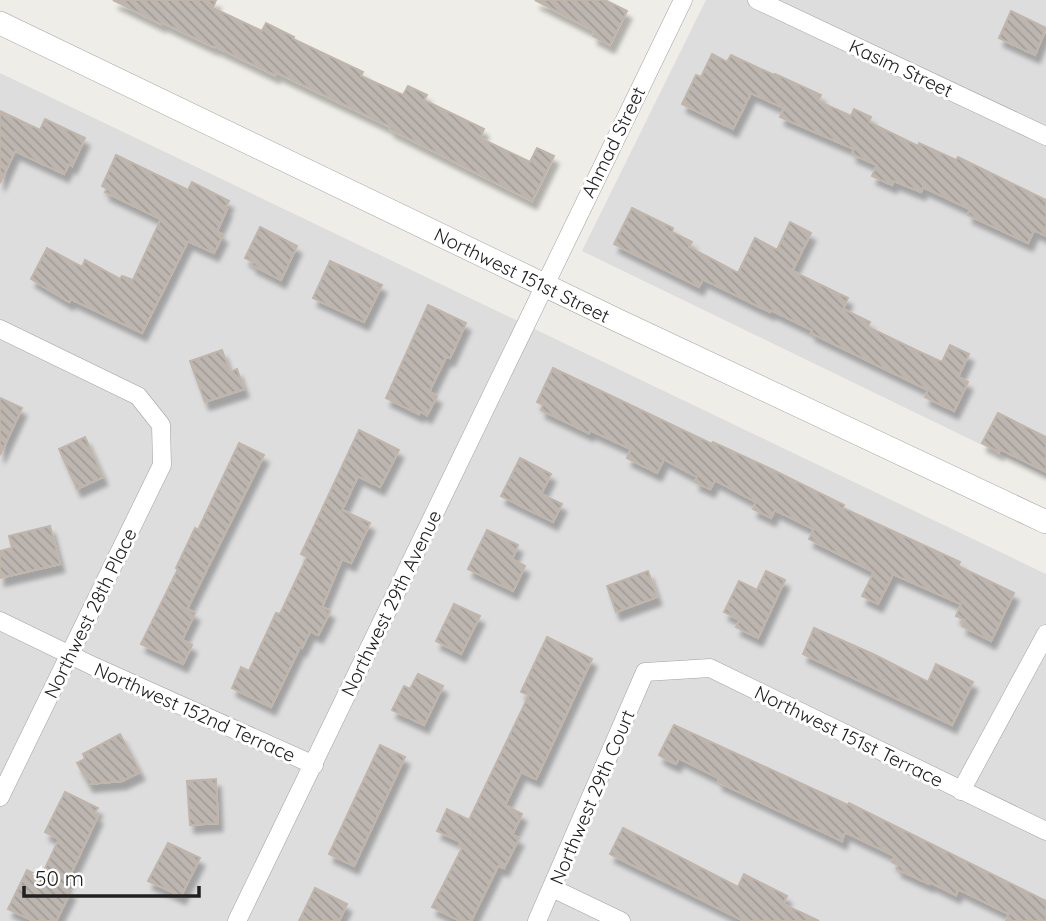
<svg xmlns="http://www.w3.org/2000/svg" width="1046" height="921" font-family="Quicksand,sans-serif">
<defs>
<pattern id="building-back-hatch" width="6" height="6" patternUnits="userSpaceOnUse" patternTransform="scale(1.75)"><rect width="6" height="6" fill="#bdb6b0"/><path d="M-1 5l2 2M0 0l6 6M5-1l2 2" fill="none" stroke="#a29c97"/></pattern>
<filter id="shadow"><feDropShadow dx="4.5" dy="8" stdDeviation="2" flood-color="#0004"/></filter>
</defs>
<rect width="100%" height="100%" fill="#efede7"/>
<g fill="#dedddd">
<path d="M706,0H1046V476L582,251Z"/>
<path d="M0,73L1046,574V921H0Z"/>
</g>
<g fill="url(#building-back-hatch)" stroke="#c0b5ab" stroke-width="2" filter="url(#shadow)">
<path d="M113,0H216L213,8L262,31L266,23L294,37L293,39L363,72L361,76L403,95L408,86L427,95L424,100L484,129L480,138L530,162L537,148L554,156L532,201L390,129L391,127L276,72L275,75L215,46L214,47L162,22L161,24Z"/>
<path d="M535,0H605L627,11L610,45L593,36L595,31Z"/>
<path d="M1011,11L1046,28L1035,55L999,38Z"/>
<path d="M712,54L727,62L731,55L774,75L775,74L821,95L818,101L851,116L854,109L871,117L869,122L918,146L919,143L956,160L958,157L1046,200V236L1034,230L1028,243L968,215L970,209L923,187L921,192L894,181L892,185L872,176L877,165L852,154L854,149L780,117L784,108L751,93L733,129L682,104L696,75L701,77Z"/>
<path d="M0,111L40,130L45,119L85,138L72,166L69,164L64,174L15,151L0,183Z"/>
<path d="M116,155L188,190L192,182L229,201L225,208L227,209L217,231L223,235L214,253L188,241L142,333L71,299L69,302L31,279L47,248L82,267L85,260L120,279L122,276L133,280L161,219L105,192L107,189L102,186Z"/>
<path d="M632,208L673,228L672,232L692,242L689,247L738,273L755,238L777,250L790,222L811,233L792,271L848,298L843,309L870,322L868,327L920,352L942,362L950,345L969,354L958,377L968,382L954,411L925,397L928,390L811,333L812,330L771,310L770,312L703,279L699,287L614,244Z"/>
<path d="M260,227L297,246L281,280L252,265L253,262L245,258Z"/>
<path d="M330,261L382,285L364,322L313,298Z"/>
<path d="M428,305L466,323L450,358L446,357L429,392L437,396L427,415L420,411L419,414L386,398Z"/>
<path d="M222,350L230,372L237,369L244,389L205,402L190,361Z"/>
<path d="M553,368L712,444L713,442L771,469L844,505L843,508L960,562L958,566L1014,593L991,641L962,626L965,620L956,616L961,604L893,574L878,604L862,596L874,572L809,539L814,529L775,510L771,518L753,509L756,502L715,480L710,489L695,482L697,477L664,459L657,473L627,458L631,449L590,430L589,433L541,410L543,405L537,402Z"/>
<path d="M0,398L22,408L0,455Z"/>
<path d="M998,413L1046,437V472L1000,449L999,452L982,443Z"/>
<path d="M359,430L399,450L380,487L358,476L342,510L370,523L351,563L342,559L322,607L330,611L324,624L318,635L310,631L302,648L300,647L271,707L232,688L241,667L249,671L276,613L280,614L307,557L301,554Z"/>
<path d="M85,437L103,477L77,489L59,449Z"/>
<path d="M239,443L264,455L187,609L195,613L182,640L192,645L183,664L141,644L178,569L176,568L195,528L198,530Z"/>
<path d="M520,458L551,474L541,494L562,504L553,522L501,496Z"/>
<path d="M50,526L60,564L0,578V551L12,548L9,536Z"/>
<path d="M487,530L518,545L512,559L525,566L513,591L468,569Z"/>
<path d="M648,571L657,597L616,612L607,586Z"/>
<path d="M766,571L785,580L758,638L736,627L740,620L724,612L739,581L757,590Z"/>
<path d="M454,604L480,616L461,654L436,641Z"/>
<path d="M814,628L873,654L928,682L936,664L973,682L952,725L803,654Z"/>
<path d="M547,637L592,659L536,779L521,772L505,805L522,814L512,835L519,838L504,868L498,866L471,921H460L432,907L462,848L459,846L461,842L437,831L447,809L469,820L529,695L521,692Z"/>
<path d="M418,674L443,686L424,725L392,710L404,686L410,689Z"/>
<path d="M674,725L848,805L849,803L1046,901V921H1006L1009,914L958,889L956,895L930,882L929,884L897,869L898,865L892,862L895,856L845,832L842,841L718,782L719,778L679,758L676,764L667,760L659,755Z"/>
<path d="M120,734L140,772L122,781L89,784L77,763L85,759L83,754Z"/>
<path d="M380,745L405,757L354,866L329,854Z"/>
<path d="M216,779L218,823L190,825L187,781Z"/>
<path d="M65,792L98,808L94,813L98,816L64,888L71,891L56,921H34L8,909L27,870L41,877L59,839L45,832Z"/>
<path d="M623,828L738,887L744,874L787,896L783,904L819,921H744L610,854Z"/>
<path d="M168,843L200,858L181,896L148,881Z"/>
<path d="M315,888L347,904L339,921H299Z"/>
</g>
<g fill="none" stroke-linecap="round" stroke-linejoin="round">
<g stroke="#a1a1a1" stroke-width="19">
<g id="minor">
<path d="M757,0L1046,136"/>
<path d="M0,329L138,396L161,425L162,465L0,797"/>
<path d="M0,621L93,666L314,765"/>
<path d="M961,791L1046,634"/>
<path d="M552,888L621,921"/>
<path d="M237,921L683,0"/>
<path d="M537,921L645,672L710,668L1046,831"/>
</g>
</g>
<g stroke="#a1a1a1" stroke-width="24">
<path id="tertiary" d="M0,23L619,321L1046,522"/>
</g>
<use href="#minor" stroke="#fff" stroke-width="18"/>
<use href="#tertiary" stroke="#fff" stroke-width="23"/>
</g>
<g text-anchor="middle" stroke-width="6" stroke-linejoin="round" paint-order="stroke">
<g font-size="19" fill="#202020" stroke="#fff">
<text transform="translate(901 68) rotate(25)" y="7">Kasim Street</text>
<text transform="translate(613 142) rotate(-64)" y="7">Ahmad Street</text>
<text transform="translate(522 275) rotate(26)" y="7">Northwest 151st Street</text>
<text transform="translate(391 603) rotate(-64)" y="7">Northwest 29th Avenue</text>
<text transform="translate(90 613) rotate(-64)" y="7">Northwest 28th Place</text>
<text transform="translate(195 712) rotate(24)" y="7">Northwest 152nd Terrace</text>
<text transform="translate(849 736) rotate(26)" y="7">Northwest 151st Terrace</text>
<text transform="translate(592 797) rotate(-67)" y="7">Northwest 29th Court</text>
</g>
</g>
<path d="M24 886v10h175v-10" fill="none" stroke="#202020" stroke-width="3.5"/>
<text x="35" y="886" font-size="21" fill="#202020" stroke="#ffffff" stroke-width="5" paint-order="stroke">50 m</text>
</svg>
